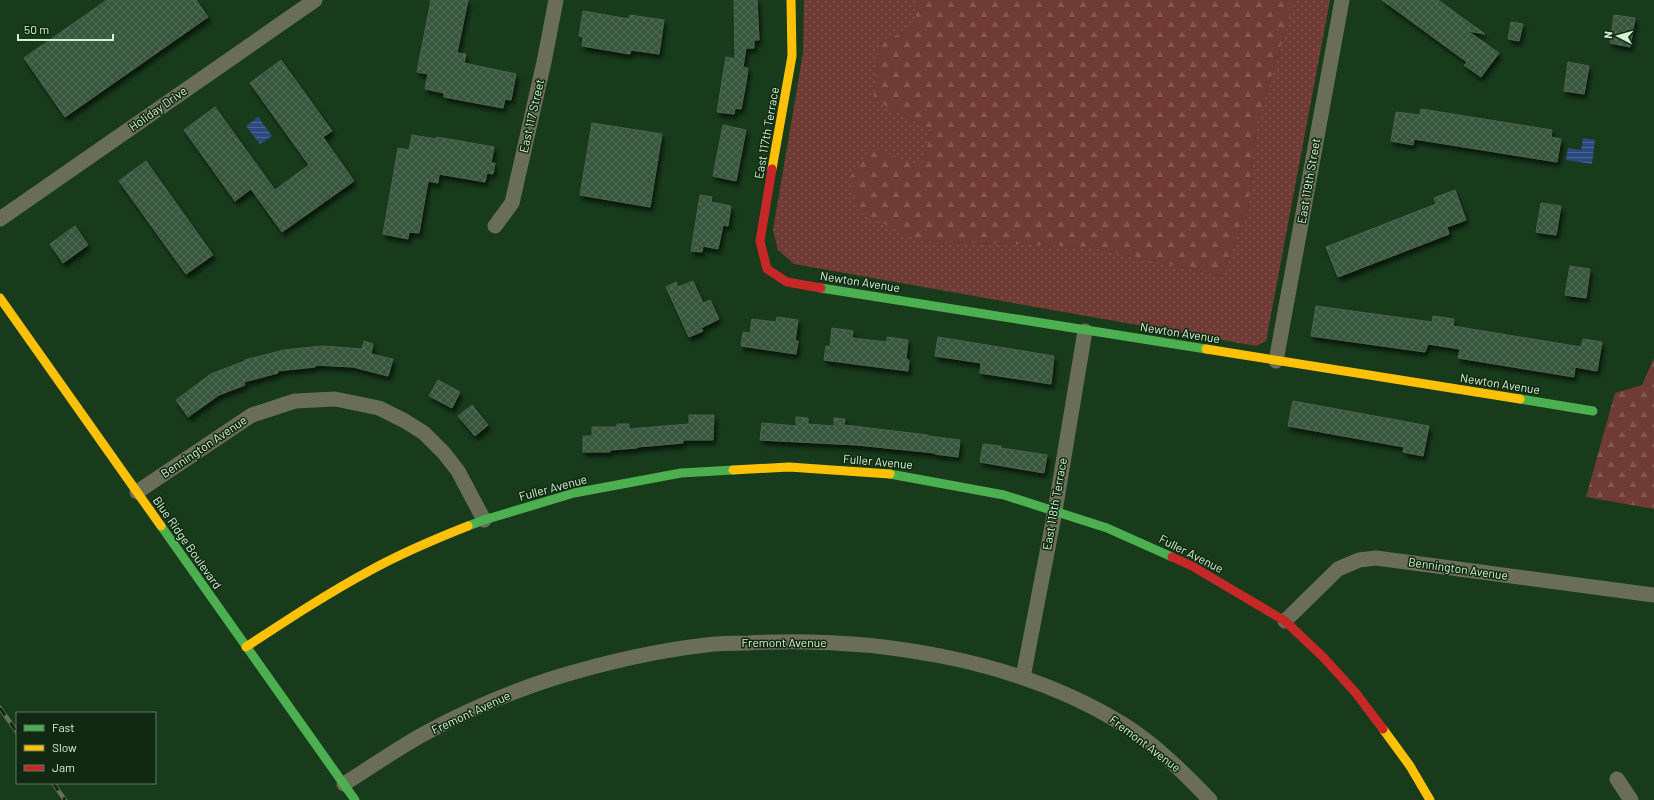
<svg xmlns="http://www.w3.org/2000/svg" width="1654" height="800" font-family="Barlow,sans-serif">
<defs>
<pattern id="grass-dots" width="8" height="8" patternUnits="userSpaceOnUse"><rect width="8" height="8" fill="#6f3b34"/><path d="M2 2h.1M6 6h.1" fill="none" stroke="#835850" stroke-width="1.8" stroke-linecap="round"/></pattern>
<pattern id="forest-firs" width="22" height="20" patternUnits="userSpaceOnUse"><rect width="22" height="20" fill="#6f3b34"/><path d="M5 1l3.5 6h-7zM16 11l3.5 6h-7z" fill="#835850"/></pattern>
<pattern id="water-rules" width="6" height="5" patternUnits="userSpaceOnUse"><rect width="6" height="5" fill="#2d4a80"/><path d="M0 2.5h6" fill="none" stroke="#4b6591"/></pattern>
<pattern id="building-cross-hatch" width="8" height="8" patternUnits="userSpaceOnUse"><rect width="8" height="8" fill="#39553c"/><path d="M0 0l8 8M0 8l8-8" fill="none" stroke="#556e57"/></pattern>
<filter id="shadow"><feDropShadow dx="2.5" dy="4.5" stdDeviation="2" flood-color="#0009"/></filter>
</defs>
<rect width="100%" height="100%" fill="#183b1c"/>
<path fill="url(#grass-dots)" d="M804,0H918L914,27L880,43L873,99L932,130L921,167L919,241L1090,247L1222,276L1248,209L1257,123L1295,0H1330L1266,341L1256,346L794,264L778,250L773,230L803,53Z"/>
<g fill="url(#forest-firs)">
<path d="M918,0H1295L1257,123L1248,209L1222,276L1090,247L919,241L858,211L850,177L872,147L921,167L932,130L873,99L880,43L914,27Z"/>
<path d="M1654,358V509L1586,497L1615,393L1642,385Z"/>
</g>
<g fill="url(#water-rules)">
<path d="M258,117L272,136L260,144L246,126Z"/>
<path d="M1583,138L1595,140L1592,164L1566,160L1568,148L1581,150Z"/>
</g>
<g fill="url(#building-cross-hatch)" stroke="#4a654c" filter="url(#shadow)">
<path d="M107,0H196L208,17L65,117L24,58Z"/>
<path d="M431,0H468L457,53L466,54L464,63L516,74L511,100L505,99L503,108L444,97V93L425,89L428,74L417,72Z"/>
<path d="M734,0H757L759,40H754V48H746L743,67L748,68L746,83L741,109L735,108L734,114L717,112L726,57L735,59Z"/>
<path d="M1382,0H1438L1485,34L1468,31L1499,53L1481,77L1464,65L1467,62Z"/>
<path d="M583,11L629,19L630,15L664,20L659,54L631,50L630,54L582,46L583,37L579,36Z"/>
<path d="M1614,15L1635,18L1630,47L1610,43Z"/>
<path d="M1511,22L1523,24L1519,41L1508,39Z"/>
<path d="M281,60L332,131L323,137L354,181L282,232L251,189L235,201L184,130L215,107L275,190L309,165L250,83Z"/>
<path d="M1568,62L1589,66L1584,94L1564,91Z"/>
<path d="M1421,109L1552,130L1551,137L1561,139L1557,162L1414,139L1413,145L1391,141L1396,112L1420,115Z"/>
<path d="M592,123L662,134L650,207L580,195Z"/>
<path d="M723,125L746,130L736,181L713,176Z"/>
<path d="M412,135L436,139L437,137L494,147L491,163H495L493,174L487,173L485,182L439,174L438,183L428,181L419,233L409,232L408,239L383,234L398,148L409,150Z"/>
<path d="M146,161L213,255L186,274L119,181Z"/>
<path d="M1455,190L1466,220L1447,227L1449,234L1338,277L1326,247L1436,204L1434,198Z"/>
<path d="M700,195L712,197L711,202L731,206L728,226L723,225L718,249L703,246L702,252L691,251Z"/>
<path d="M1541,203L1561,206L1556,235L1536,232Z"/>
<path d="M75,226L88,245L63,263L50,244Z"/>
<path d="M1570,266L1590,269L1586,298L1565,295Z"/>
<path d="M693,281L703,303L710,300L719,319L701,328L703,331L689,337L666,287L676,282L678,287Z"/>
<path d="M1316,306L1432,322L1433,316L1454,319L1453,326L1581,347L1583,339L1602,342L1597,371L1575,367L1574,377L1458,358L1460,349L1428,344L1425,352L1311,336Z"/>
<path d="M777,317L798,320L795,341H798L796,354L741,346L743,332L750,333L752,319L776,322Z"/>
<path d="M832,328L853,331L852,338L887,342V337L908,340L906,359L909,360L908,371L824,360L826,346L830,347Z"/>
<path d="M938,337L1054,356L1051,384L980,373L981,363L935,356Z"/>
<path d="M364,341L373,344L371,354L393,359L388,376L353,367L315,365V367L277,371L278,373L244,382L245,385L219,395L188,417L176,400L211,374L245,361V360L284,350L322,346L362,349Z"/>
<path d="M438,380L460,392L452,408L429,396Z"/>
<path d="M1293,401L1429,426L1423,456L1403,452L1404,447L1288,426Z"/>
<path d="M472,405L488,425L475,436L458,416Z"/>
<path d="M689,415H714L713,440H683V443L637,447V448L610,450V452H583V436H592V427H617V424H629V429L689,424Z"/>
<path d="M796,417L808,418V424L834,426V418L845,419L844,425L928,435V436L960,440L958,457L935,454V453L857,445L760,440L762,423L796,426Z"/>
<path d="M983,444L1001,446V448L1047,455L1044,473L980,462Z"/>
</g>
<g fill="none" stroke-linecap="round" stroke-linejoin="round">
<g stroke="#6a6d57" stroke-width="15">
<path d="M0,219L315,0"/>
<path d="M495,226L512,203L544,62L556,0"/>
<path d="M1276,361L1342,0"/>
<path d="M137,492L252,415L295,401L335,399L379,408L405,421L424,433L444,453L458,471L484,520"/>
<path d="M1285,621L1338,569L1359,560L1376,558L1654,595"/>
<path d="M1023,677L1055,511L1085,331"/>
<path d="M1617,779L1631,800"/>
<path d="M344,784C369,768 394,751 420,736C460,714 510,692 554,678C603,663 654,651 706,645C720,643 734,643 748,643C872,636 1014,658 1121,723C1154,743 1183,772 1210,800"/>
</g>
<g stroke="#4caf50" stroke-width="9">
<path d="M821,288L1206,349"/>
<path d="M1520,399L1593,411"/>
<path d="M890,474L1004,495L1107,528L1172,557"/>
<path d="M161,526L355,800"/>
<path d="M468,526L484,520L574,493L681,473L733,470"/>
</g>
<g stroke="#ffc107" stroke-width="9">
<path d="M772,169L792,56L791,0"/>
<path d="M0,298L161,526"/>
<path d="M1206,349L1520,399"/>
<path d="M733,470L789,467L890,474"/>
<path d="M246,647C287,620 328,593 371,570C402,553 435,539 468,526"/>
<path d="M1383,729L1410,766L1430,800"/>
</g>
<g stroke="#c62828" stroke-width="9">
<path d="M772,169L760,241L767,269L787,282L821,288"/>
<path d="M1172,557L1192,566L1285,621L1323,657L1355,692L1383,729"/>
</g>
<g stroke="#64725c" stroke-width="4.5">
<g id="rail">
<path d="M0,708L17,732"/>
<path d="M53,783L65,800"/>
</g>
</g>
<use href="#rail" stroke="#112912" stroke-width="3" stroke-dasharray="9" stroke-linecap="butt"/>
</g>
<g text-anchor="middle" stroke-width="3" stroke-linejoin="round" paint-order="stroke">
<g font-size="12" fill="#d4f3d3" stroke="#112912">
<text transform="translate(158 109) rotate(-35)" y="4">Holiday Drive</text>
<text transform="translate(532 116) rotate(-77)" y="4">East 117 Street</text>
<text transform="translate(767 133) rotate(-80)" y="4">East 117th Terrace</text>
<text transform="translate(1309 181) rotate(-80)" y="4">East 119th Street</text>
<text transform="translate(860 282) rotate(9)" y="4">Newton Avenue</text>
<text transform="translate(1180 333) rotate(9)" y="4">Newton Avenue</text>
<text transform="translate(1500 384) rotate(9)" y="4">Newton Avenue</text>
<text transform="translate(204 447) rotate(-34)" y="4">Bennington Avenue</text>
<text transform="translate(878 462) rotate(5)" y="4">Fuller Avenue</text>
<text transform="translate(553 488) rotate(-15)" y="4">Fuller Avenue</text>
<text transform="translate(1055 504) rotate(-80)" y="4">East 118th Terrace</text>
<text transform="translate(187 543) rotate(55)" y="4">Blue Ridge Boulevard</text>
<text transform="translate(1191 554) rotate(27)" y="4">Fuller Avenue</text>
<text transform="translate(1458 569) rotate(8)" y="4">Bennington Avenue</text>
<text x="784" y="647">Fremont Avenue</text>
<text transform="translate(471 713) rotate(-25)" y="4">Fremont Avenue</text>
<text transform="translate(1145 744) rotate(37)" y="4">Fremont Avenue</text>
</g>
</g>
<rect x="16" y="712" width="140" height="72" fill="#112912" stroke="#5f7a5f"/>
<rect x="24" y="725" width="20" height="6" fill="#4caf50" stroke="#5f7a5f"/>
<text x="52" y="732" font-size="12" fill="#d4f3d3">Fast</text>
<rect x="24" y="745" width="20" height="6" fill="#ffc107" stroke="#5f7a5f"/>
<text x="52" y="752" font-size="12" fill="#d4f3d3">Slow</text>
<rect x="24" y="765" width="20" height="6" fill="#c62828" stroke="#5f7a5f"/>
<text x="52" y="772" font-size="12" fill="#d4f3d3">Jam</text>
<g transform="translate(1618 36) rotate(276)" stroke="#112912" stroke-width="3" paint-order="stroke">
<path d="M0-3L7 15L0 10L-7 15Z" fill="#d4f3d3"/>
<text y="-6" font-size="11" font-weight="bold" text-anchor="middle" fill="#d4f3d3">N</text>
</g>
<path d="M18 34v6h95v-6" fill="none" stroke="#d4f3d3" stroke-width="2"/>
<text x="24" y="34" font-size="12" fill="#d4f3d3" stroke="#112912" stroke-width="3" paint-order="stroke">50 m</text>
</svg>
